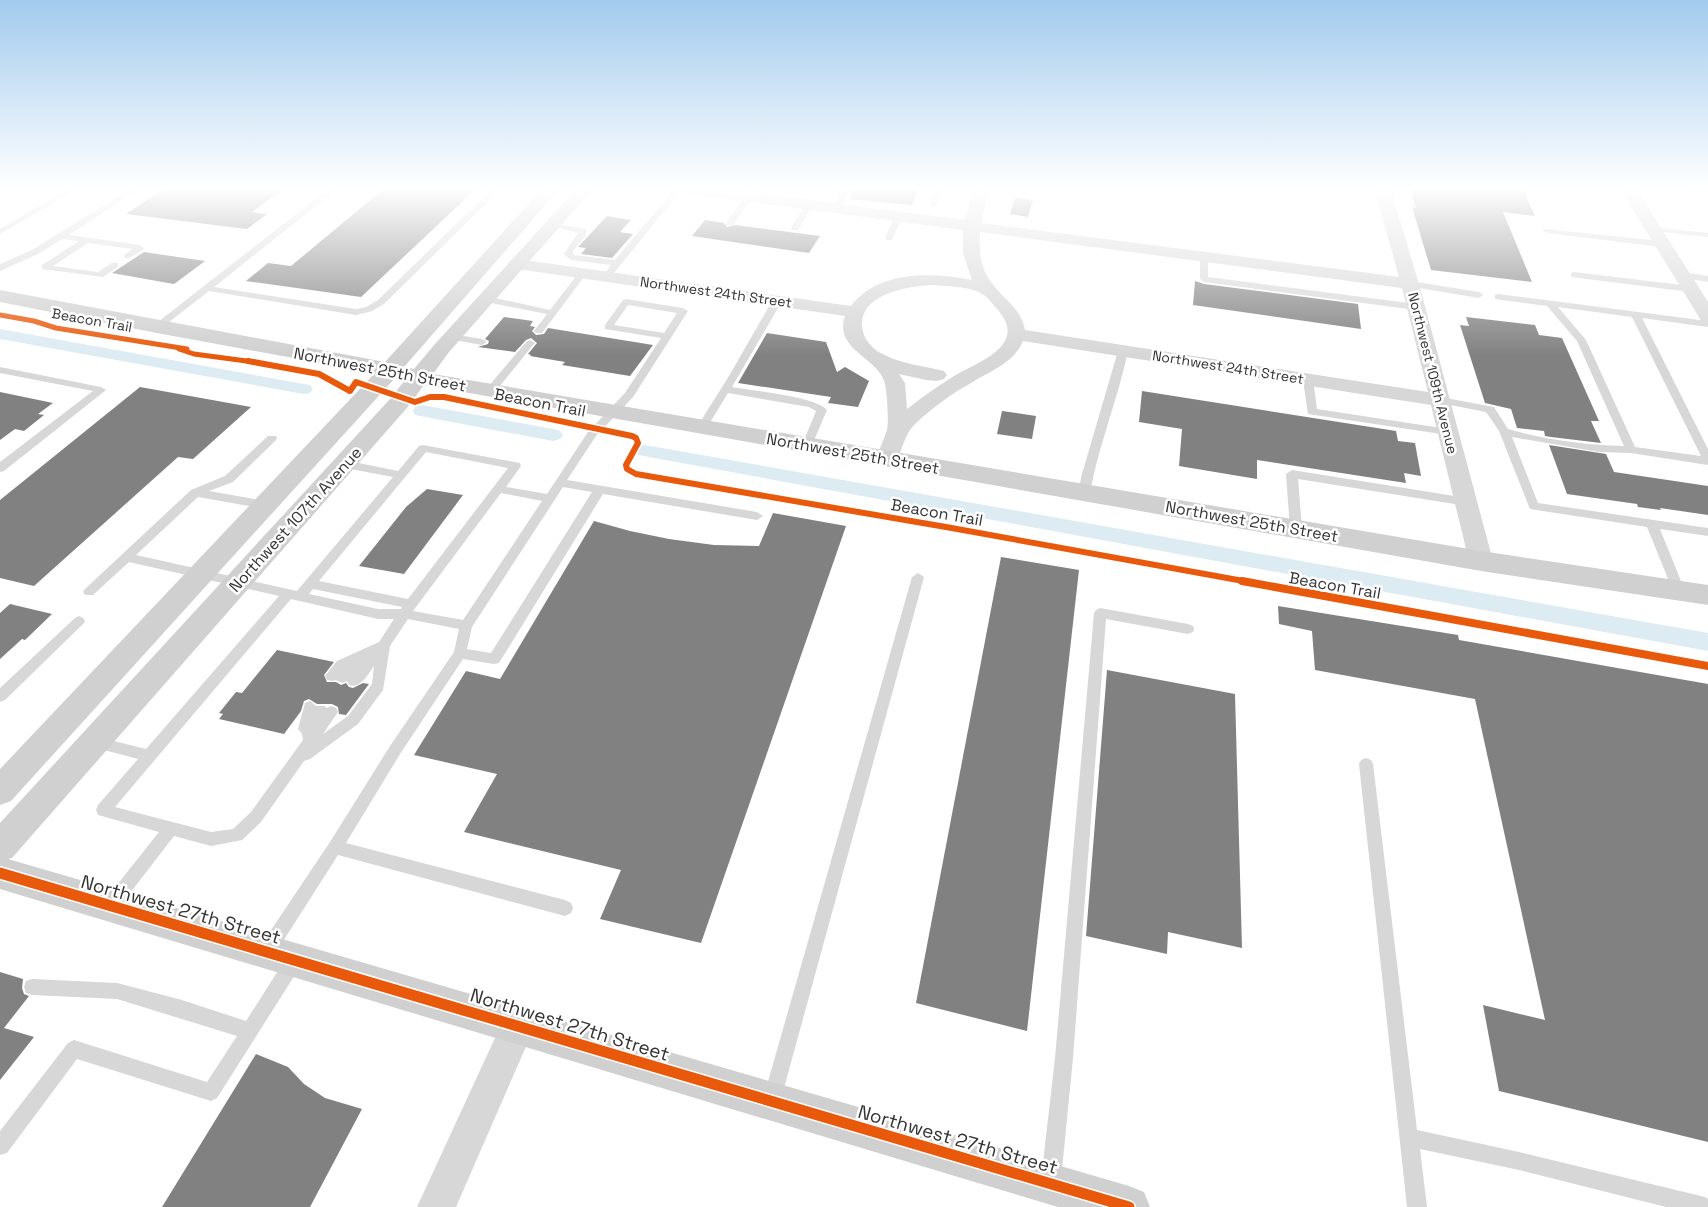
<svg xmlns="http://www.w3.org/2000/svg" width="1708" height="1207" font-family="'Space Grotesk',sans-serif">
<rect width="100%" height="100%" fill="#fff"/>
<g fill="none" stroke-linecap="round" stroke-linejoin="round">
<g fill="#ddebf3" fill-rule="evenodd">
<path d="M0,329L304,384L310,385L313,389L310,393L304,394L0,339Z"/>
<path d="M422,405L553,429L560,431L563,435L560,439L553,441L415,415L413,411L415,407Z"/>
<path d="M645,445L1708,633V651L638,455L635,451L638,447Z"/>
</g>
</g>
<g fill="#818181">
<path d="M166,187H286L252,212L267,214L247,229L126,214Z"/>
<path d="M386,187H478L361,297L246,281L268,263L291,266Z"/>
<path d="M851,187H919L912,205L850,199Z"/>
<path d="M1410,187H1522L1535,216L1503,212L1532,282L1431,270L1412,207L1416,208Z"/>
<path d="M1015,198L1033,200L1028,217L1010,214Z"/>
<path d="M607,216L631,220L620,232L633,234L612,258L581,254L586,248L578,247Z"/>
<path d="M705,220L724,223L727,227L735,225L820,236L809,253L692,236Z"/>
<path d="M144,252L205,261L174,284L112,273Z"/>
<path d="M1195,281L1204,284L1358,304L1361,329L1193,305Z"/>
<path d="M504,317L533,321L530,326L535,327L532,331L536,335L544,334L548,328L653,345L630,376L562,365L565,362L530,356L531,355L528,354L537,343L531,338L526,340L515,352L478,347L488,344L489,341L485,339Z"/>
<path d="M1466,317L1535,325L1539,335L1562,338L1599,421H1591L1601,443L1551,437L1545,436L1544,431L1517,428L1511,409L1485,403L1460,325L1469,326Z"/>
<path d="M767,333L826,342L837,372L845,367L869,381L858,407L828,403L831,397L738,383Z"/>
<path d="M140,387L251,407L193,459L178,457L34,586L0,578V500Z"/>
<path d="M1142,391L1396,431L1398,441L1415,443L1421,476L1404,473L1406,483L1257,460V479L1179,466L1182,429L1139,422Z"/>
<path d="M0,392L53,403L38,414L44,415L24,431L15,429L0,440Z"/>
<path d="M1002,411L1036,416L1032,439L997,434Z"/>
<path d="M1549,445L1606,454L1614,472L1708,486V515L1660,508L1661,510L1638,507L1637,504L1567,494Z"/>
<path d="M427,489L463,495L404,574L359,566L406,507Z"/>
<path d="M773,513L846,526L701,943L600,919L621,870L464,832L497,774L414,755L466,671L500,679L594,521L630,531L669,539L714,545L759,546Z"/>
<path d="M1001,557L1079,570L1027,1031L916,1003Z"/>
<path d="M10,604L52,614L25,640L22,639L0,659V613Z"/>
<path d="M1278,606L1458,635L1459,640L1708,684V1142L1499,1091L1483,1005L1545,1020L1475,699L1315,670L1312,631L1279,624Z"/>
<path d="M277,650L334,662L324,675L327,682H336L341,685L346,683L349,687L353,688L363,683L369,684L346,715L339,714L338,707L332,704H317L309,699L304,701L301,711L284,734L219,719L223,714L219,713L236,692L242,693Z"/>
<path d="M1107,670L1235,694L1242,948L1168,932L1167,954L1086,936Z"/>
<path d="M0,972L23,979L22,988L24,994L29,996L4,1028L34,1037L0,1080Z"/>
<path d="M256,1054L288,1067L304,1084L325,1098L362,1109L310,1207H162Z"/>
</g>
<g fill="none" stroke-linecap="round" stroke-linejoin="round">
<g fill="#d7d7d7" fill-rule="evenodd">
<path d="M71,187H81L0,234V229Z"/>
<path d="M133,187H142L69,235L140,245L144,248L143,250L127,259L123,256L132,249L88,243L53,266L98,272L112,263H118V267L103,277L42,269V265L79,241L62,239L38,254L0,271V264L32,250Z"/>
<path d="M331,187H340L214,287L356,309L366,307L378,300L494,187H503L384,304L372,311L356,315L209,291L160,329H154V325Z"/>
<path d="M676,187L683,188L609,279L602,277L611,265L571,260L564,254L578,233L548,225L552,223L586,229V235L573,251L574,255L615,260Z"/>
<path d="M757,187H765L757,200H751L733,225H727L726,223L746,195H752Z"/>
<path d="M816,187L843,190L848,194L839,210H836L832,208L840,194Z"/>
<path d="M936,187H944L938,204L934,206L930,204Z"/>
<path d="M956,187H983L985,189C979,193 963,191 956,187Z"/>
<path d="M1637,187L1708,189V193L1641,189Z"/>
<path d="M806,203L813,205L798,230H792L791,228Z"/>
<path d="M896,214L903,216L892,240H886L885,238Z"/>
<path d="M1650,227L1708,233V237L1653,231L1649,229Z"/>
<path d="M1544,229L1662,241L1666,244L1662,247L1547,233L1543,231Z"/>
<path d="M1204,254L1208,257V277L1416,304L1421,307L1416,310L1204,282L1200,279V257Z"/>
<path d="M583,270L587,273L542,333H536L534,331L547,314L486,302L481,299L486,296L550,310L580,271Z"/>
<path d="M1574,272L1690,286L1694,289L1690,292L1571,277V273Z"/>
<path d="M1682,272L1708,276V282L1679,277V273Z"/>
<path d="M1410,281L1479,292L1483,295L1479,298L1407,286V282Z"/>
<path d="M1498,294L1708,321V327L1642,318L1708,449V465L1631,453L1599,452L1512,437L1538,503L1708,528V536L1660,529L1685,591L1683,594H1675L1673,591L1647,527L1530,509L1499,431L1486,412L1440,403L1435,400L1440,397L1494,407L1508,429C1545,440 1585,445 1624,446L1577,341L1547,306L1495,299V295ZM1558,307L1632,317L1701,456L1635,447L1586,340Z"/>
<path d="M777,298L782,301L732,387C752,391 815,396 827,410L812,445L807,448L802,445L816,411L809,407L728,393L706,429H698L697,427L729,376L772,301Z"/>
<path d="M626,299L683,308L688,311L633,397L596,436L567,480L757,512L763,516L757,520L603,494L499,663L494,664L463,659L400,754L346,843L565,900L571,903L573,908L571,913L565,916L338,855L273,957L267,959L261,957L259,951L261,945L330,842L390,746L454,652L459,629L408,619L390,646L383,690L358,724L310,759L304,761L261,822L242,840L211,846L174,836L117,910L111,913L105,910L103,905L105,900L159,832L98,815L96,810L98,805L138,759L89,746L87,742L89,738L94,736L146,749L279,596L129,562L93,595H85L83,592L85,589L191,490L225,476L268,436H276L277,438L276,440L233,482L209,491L266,501L270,502L272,505L270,508L266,509L198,497L136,555L297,591L393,477L340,467L339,464L340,461L344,460L398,471L419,446L423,445L520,463L521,466L506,487L547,494L588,432L625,393L661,338L605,329V325L623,300ZM628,305L677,313L664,333L614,325ZM426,452L508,468L408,599L319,581ZM563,487L592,492L491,653L467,649L472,627ZM501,493L542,501L463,620L413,611ZM313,589L402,607L401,609H378L309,594ZM291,599L378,619H394L379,642L337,661L325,676L327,680L332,681L336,680L342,683L347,681L349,685C361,689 368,674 374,666L372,684L348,716L323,734L338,712L336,708L331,706L326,708L325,706H316L310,701L305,703L298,729L302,734L303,740L251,812L233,829L211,832L115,807Z"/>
<path d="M452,334L482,339L487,342L482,345L449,339V335Z"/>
<path d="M530,340L535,343L533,345L495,392H487V388L527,341Z"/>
<path d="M1123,348L1128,351C1118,399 1099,444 1090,492L1084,496L1078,492L1082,474L1118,351Z"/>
<path d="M0,367L101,387L106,390L4,471L0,472V462L93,391L0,373Z"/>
<path d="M1308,377L1313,380L1317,409L1448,429L1453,432L1448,435L1308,414L1303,380Z"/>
<path d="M1292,470L1467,498L1473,502L1467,506L1298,479L1302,529L1296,533L1290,529L1286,474Z"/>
<path d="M918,573L924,577L781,1099L778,1105L772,1108L766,1105L763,1099L912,577Z"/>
<path d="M1100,608L1188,624L1193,626L1194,629L1193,632L1188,634L1106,619L1073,1058L1061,1180L1058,1187L1051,1190L1044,1187L1041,1180L1055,1058L1094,613L1096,610Z"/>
<path d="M79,616L83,618L85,621L83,624L5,700L0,702V688L75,618Z"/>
<path d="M1366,758L1371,760L1373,764L1417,1130L1519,1152L1705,1197L1708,1199V1207H1666L1519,1170L1420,1149L1427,1207H1407L1359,764L1361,760Z"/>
<path d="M294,953L300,955L302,961L300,967L217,1098L211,1101L77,1059L7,1153L0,1155V1131L68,1043L74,1040L207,1082L237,1036L117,999L32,995L26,993L24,987L26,981L32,979L117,983L182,1000L246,1021L288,955Z"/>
</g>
<g fill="#d7d7d7" fill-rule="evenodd">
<path d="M666,187H710L965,220L974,187H990L981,223L1399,277L1374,187H1390L1419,284L1493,561L1489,567L1481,570L1473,567L1469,561L1431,405L1023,341C1013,364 991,370 971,383C951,394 932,408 915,424C903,436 903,450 895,464L887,466L879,464L876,459C879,449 884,440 887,430C889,423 887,392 885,384C879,357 833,350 845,316L517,269L511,268L508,264L511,260L517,259L851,306C878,270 933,272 972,280L963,253V230L674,192L669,190ZM980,232L1402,288L1428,392L1025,330C1021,308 1003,299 991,282C980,268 979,249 980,232ZM929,285C943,286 971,286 982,294C988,297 993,305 998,310C1029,346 977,362 954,376C938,386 922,397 907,409L905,383L899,374L926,380L937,381L944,379L947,375L944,371C921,365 898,364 877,351C868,344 863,337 862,325C861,294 906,287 929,285Z"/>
<path d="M1619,187H1635L1708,302V323L1701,321L1699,317Z"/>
<path d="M518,1009L530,1014L535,1026L456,1207H417L506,1014Z"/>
</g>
<path fill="#d0d0d0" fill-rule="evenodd" d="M544,187H561L404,367L414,369L435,344L578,187H595L449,352L433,374L1481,551L1708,585V605L1481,571L424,385L406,409L12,858L8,859L1129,1186L1144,1192L1150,1207H1058L0,889V823L390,399L405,380L395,378L11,801L0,805V769L375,373L157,333L0,302V290L385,362Z"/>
<g stroke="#fff" stroke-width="7">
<g id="cycleway-far3">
<path d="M0,315L34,321L56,328L187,349"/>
<path d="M179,349L194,354L254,362"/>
</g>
</g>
<g stroke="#fff" stroke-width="9">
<path id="cycleway-far2" d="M248,361L319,374L350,391L356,382L415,402L430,397H444L632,436L636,438L638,443L626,465L627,469L636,474L946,527L1249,582"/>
</g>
<g stroke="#fff" stroke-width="11">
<path id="cycleway-far1" d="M1242,581L1708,666"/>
</g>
<g stroke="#fff" stroke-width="14">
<path id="cycleway" d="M0,873L1129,1207"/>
</g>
<use href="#cycleway-far3" stroke="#e8590c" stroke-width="5"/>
<use href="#cycleway-far2" stroke="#e8590c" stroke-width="6"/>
<use href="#cycleway-far1" stroke="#e8590c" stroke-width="8"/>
<use href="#cycleway" stroke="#e8590c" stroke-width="11"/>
</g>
<linearGradient id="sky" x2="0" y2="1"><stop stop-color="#a3caec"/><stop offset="0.53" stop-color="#fff"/><stop offset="1" stop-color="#fff" stop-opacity="0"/></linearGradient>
<rect width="1708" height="356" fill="url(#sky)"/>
<g text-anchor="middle" stroke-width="5" stroke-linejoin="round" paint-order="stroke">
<g font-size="14" fill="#333" stroke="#fff">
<text transform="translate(716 292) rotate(8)" y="5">Northwest 24th Street</text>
<text transform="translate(92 320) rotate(10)" y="5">Beacon Trail</text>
<text transform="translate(1228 367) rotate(9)" y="5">Northwest 24th Street</text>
<text transform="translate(1433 373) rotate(76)" y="5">Northwest 109th Avenue</text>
</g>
<g font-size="16" fill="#333" stroke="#fff">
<text transform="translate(380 369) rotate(11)" y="6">Northwest 25th Street</text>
<text transform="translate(540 402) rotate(11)" y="6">Beacon Trail</text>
<text transform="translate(853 453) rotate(10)" y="6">Northwest 25th Street</text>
<text transform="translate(937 512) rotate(10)" y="6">Beacon Trail</text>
<text transform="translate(295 519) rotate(-48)" y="6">Northwest 107th Avenue</text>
<text transform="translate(1252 521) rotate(10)" y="6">Northwest 25th Street</text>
<text transform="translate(1335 585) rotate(10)" y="6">Beacon Trail</text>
</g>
<g font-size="19" fill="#333" stroke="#fff">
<text transform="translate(181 909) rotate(16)" y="7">Northwest 27th Street</text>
<text transform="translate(570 1024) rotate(17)" y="7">Northwest 27th Street</text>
<text transform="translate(958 1139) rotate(16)" y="7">Northwest 27th Street</text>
</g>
</g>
</svg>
